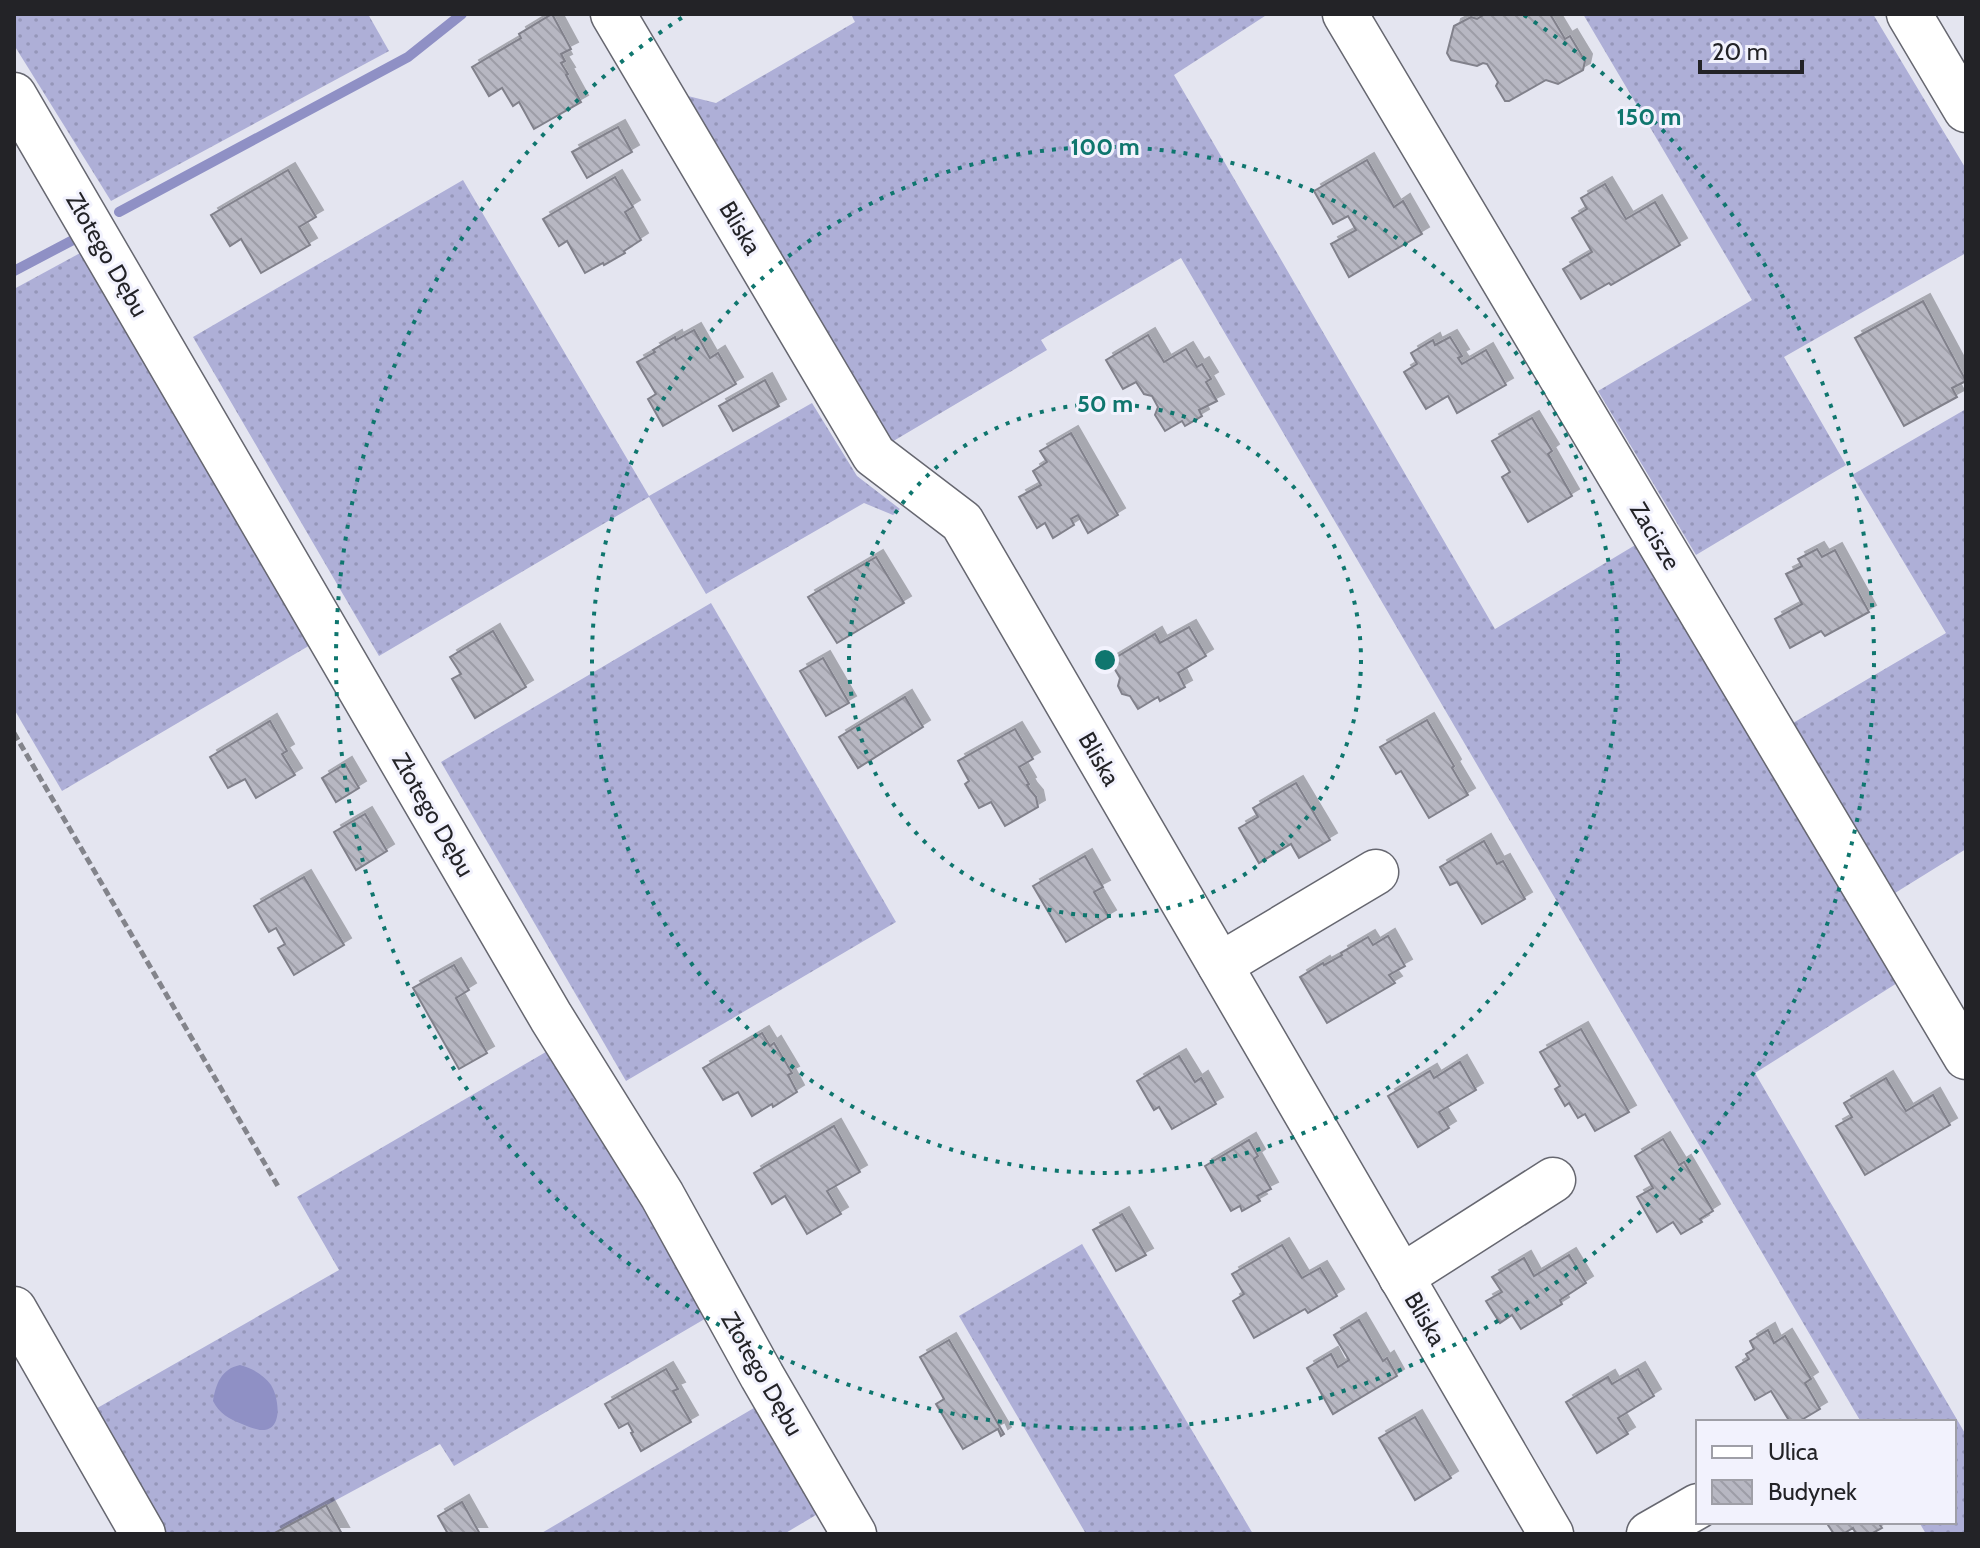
<svg xmlns="http://www.w3.org/2000/svg" width="1980" height="1548" font-family="Cabin,sans-serif">
<defs>
<pattern id="grass-dots" width="8" height="8" patternUnits="userSpaceOnUse" patternTransform="scale(2)"><rect width="8" height="8" fill="#aeafd7"/><path d="M2 2h.1M6 6h.1" fill="none" stroke="#9596b9" stroke-width="1.8" stroke-linecap="round"/></pattern>
<pattern id="building-back-hatch" width="6" height="6" patternUnits="userSpaceOnUse" patternTransform="scale(2)"><rect width="6" height="6" fill="#b7b7c2"/><path d="M-1 5l2 2M0 0l6 6M5-1l2 2" fill="none" stroke="#9d9da7"/></pattern>
<filter id="shadow"><feDropShadow dx="7" dy="-7" stdDeviation="0" flood-color="#0004"/></filter>
</defs>
<rect width="100%" height="100%" fill="#e4e5f0"/>
<g fill="url(#grass-dots)">
<path d="M14,14H368L389,51L111,201L14,45Z"/>
<path d="M851,14H1268L1174,75L1495,629L1642,541L1905,978L1755,1073L1966,1435V1534H1926L1919,1522H1954V1422H1861L1181,258L1041,340L1047,350L885,446L680,94L716,103L855,22Z"/>
<path d="M1583,14H1873L1966,169V253L1784,357L1846,465L1696,555L1598,391L1752,300Z"/>
<path d="M463,180L649,496L812,403L857,476L900,509L893,515L864,503L706,594L649,497L379,656L193,337Z"/>
<path d="M82,252L312,644L62,791L14,709V289Z"/>
<path d="M1966,409V849L1895,893L1793,723L1946,633L1852,475Z"/>
<path d="M711,603L896,922L626,1081L441,762Z"/>
<path d="M551,1049L676,1253L708,1317L454,1466L440,1444L273,1534H163L92,1411L339,1270L297,1197Z"/>
<path d="M1082,1244L1253,1534H1086L959,1316Z"/>
<path d="M759,1405L821,1512L784,1534H540Z"/>
</g>
<path fill="#8f90c5" d="M240,1365C252,1368 264,1375 271,1385C279,1398 284,1432 260,1430C254,1429 247,1426 242,1424C229,1419 219,1413 213,1401C216,1384 221,1369 240,1365Z"/>
<g fill="none" stroke-linecap="round" stroke-linejoin="round">
<g stroke="#8f90c5" stroke-width="10">
<path d="M119,212L408,57L462,14"/>
<path d="M14,271L73,240"/>
</g>
</g>
<g fill="url(#building-back-hatch)" stroke="#81818b" stroke-width="2" filter="url(#shadow)">
<path d="M552,14L571,49L561,54L565,61L561,63L568,74L566,75L581,102L534,129L519,102L513,106L502,88L489,96L472,67L521,38L519,34Z"/>
<path d="M1485,14H1550L1565,39L1570,36L1585,61L1583,70L1558,84L1546,80L1509,101H1505L1496,86L1498,82L1487,64L1483,63L1477,66L1451,60L1447,53L1454,26L1471,17L1477,19Z"/>
<path d="M618,127L632,152L587,178L572,152Z"/>
<path d="M1367,160L1394,207L1403,201L1422,234L1349,277L1331,244L1356,230L1348,216L1333,224L1314,191Z"/>
<path d="M288,170L316,217L299,227L310,245L261,273L241,239L230,246L211,215Z"/>
<path d="M615,177L633,207L625,212L641,240L624,251L625,253L604,265L603,263L585,273L567,241L559,246L543,219Z"/>
<path d="M1605,184L1626,219L1655,202L1680,245L1611,285L1609,283L1581,299L1563,269L1592,252L1572,218L1587,209L1581,198Z"/>
<path d="M1923,301L1966,381L1952,388L1957,397L1904,426L1855,338Z"/>
<path d="M694,330L710,358L718,353L736,384L663,426L648,399L656,394L637,362L655,352L653,350L675,337L676,340Z"/>
<path d="M1148,335L1164,362L1186,349L1197,367L1202,364L1211,379L1206,382L1217,401L1199,410L1202,416L1185,426L1182,421L1165,431L1155,415L1158,407L1152,396L1144,394L1136,382L1123,389L1106,360Z"/>
<path d="M1450,337L1462,356L1458,358L1462,364L1486,350L1506,385L1457,413L1448,396L1426,409L1404,372L1417,364L1411,353L1433,340L1435,345Z"/>
<path d="M765,380L779,406L733,431L719,406Z"/>
<path d="M1532,418L1552,451L1548,454L1572,496L1528,522L1502,477L1510,472L1492,441Z"/>
<path d="M1071,433L1118,515L1088,533L1078,515L1071,519L1074,525L1053,538L1045,523L1037,528L1019,497L1041,485L1033,471L1047,462L1040,451Z"/>
<path d="M1817,549L1822,557L1835,550L1869,612L1825,636L1821,631L1790,648L1775,619L1802,604L1786,574L1802,566L1798,559Z"/>
<path d="M876,557L904,603L837,643L808,597Z"/>
<path d="M1189,627L1206,656L1178,673L1185,687L1160,701L1158,697L1138,709L1130,696L1122,694L1118,686L1120,678L1110,661L1155,634L1160,643Z"/>
<path d="M493,631L526,687L475,718L452,679L461,674L450,657Z"/>
<path d="M823,658L849,703L826,716L800,671Z"/>
<path d="M905,697L923,727L858,768L839,737Z"/>
<path d="M1427,720L1454,766L1452,768L1468,795L1429,818L1401,771L1396,774L1380,747Z"/>
<path d="M270,721L287,751L282,754L295,775L256,798L245,779L228,788L210,757Z"/>
<path d="M1015,729L1033,759L1019,767L1029,784L1027,785L1030,790L1036,797L1038,807L1005,826L991,802L979,808L965,784L969,781L958,761Z"/>
<path d="M345,764L359,788L336,802L322,778Z"/>
<path d="M1296,783L1330,840L1299,858L1291,844L1259,863L1239,828L1258,817L1253,808Z"/>
<path d="M365,814L387,851L356,870L334,832Z"/>
<path d="M1484,841L1497,864L1503,861L1525,899L1482,924L1457,882L1450,885L1440,867Z"/>
<path d="M1085,856L1103,887L1094,892L1109,917L1066,942L1033,886Z"/>
<path d="M304,877L344,945L294,975L278,948L285,944L276,928L269,932L254,906Z"/>
<path d="M1388,936L1405,966L1389,975L1395,983L1327,1023L1300,977L1323,963L1324,965L1342,955L1341,953L1368,937L1373,945Z"/>
<path d="M454,965L469,990L456,998L487,1053L459,1069L413,988Z"/>
<path d="M1581,1029L1629,1112L1595,1131L1585,1114L1578,1118L1569,1103L1565,1106L1555,1089L1560,1086L1540,1052Z"/>
<path d="M762,1033L770,1046L774,1043L792,1073L788,1075L797,1092L773,1107L772,1104L752,1116L738,1092L723,1100L703,1068Z"/>
<path d="M1179,1056L1195,1082L1201,1078L1216,1104L1172,1129L1159,1107L1154,1110L1137,1081Z"/>
<path d="M1460,1062L1476,1090L1439,1112L1449,1128L1418,1147L1388,1096L1430,1071L1434,1078Z"/>
<path d="M1886,1078L1906,1111L1933,1095L1950,1125L1865,1175L1836,1126L1852,1117L1844,1103Z"/>
<path d="M834,1126L860,1172L827,1191L841,1214L807,1234L785,1196L772,1204L754,1173Z"/>
<path d="M1663,1139L1679,1165L1684,1162L1713,1211L1700,1219L1702,1222L1681,1234L1673,1222L1657,1232L1637,1197L1653,1188L1635,1156Z"/>
<path d="M1249,1140L1258,1156L1254,1159L1271,1189L1257,1196L1260,1201L1242,1211L1240,1206L1231,1211L1205,1166Z"/>
<path d="M1122,1214L1146,1255L1116,1271L1093,1230Z"/>
<path d="M1282,1245L1302,1278L1320,1268L1337,1296L1308,1313L1305,1309L1254,1338L1233,1301L1244,1294L1232,1274Z"/>
<path d="M1569,1255L1586,1283L1560,1300L1562,1304L1521,1329L1512,1315L1500,1323L1486,1301L1502,1292L1492,1277L1524,1258L1534,1276Z"/>
<path d="M1359,1320L1383,1361L1387,1358L1397,1376L1333,1414L1307,1368L1331,1354L1338,1367L1349,1360L1334,1335Z"/>
<path d="M1768,1330L1774,1343L1785,1336L1811,1379L1805,1383L1820,1409L1798,1422H1790L1771,1391L1755,1400L1736,1367L1749,1359L1746,1354L1754,1349L1750,1341Z"/>
<path d="M949,1340L1004,1434L1001,1436L998,1429L963,1449L936,1404L944,1399L920,1357Z"/>
<path d="M666,1369L678,1389L673,1391L691,1422L641,1451L631,1433L633,1432L628,1423L619,1428L605,1404Z"/>
<path d="M1638,1369L1654,1396L1618,1418L1628,1434L1597,1453L1566,1402L1608,1377L1612,1384Z"/>
<path d="M1415,1417L1451,1478L1415,1500L1379,1438Z"/>
<path d="M462,1502L480,1534H448L438,1516Z"/>
<path d="M326,1505L342,1534H273Z"/>
<path d="M1826,1522H1884L1880,1525L1882,1528L1871,1534H1856L1853,1528L1843,1534H1834Z"/>
</g>
<g fill="none" stroke-linecap="round" stroke-linejoin="round">
<g stroke="#666770" stroke-width="47">
<g id="minor">
<path d="M613,14L874,455L962,522L1551,1534"/>
<path d="M1345,14L1966,1057"/>
<path d="M1909,14L1966,110"/>
<path d="M14,95L551,1017L662,1195L762,1376L854,1534"/>
<path d="M1220,965L1376,872"/>
<path d="M1401,1277L1553,1180"/>
<path d="M14,1309L143,1534"/>
<path d="M1649,1534L1698,1506"/>
</g>
</g>
<path stroke="#83848b" stroke-width="5" stroke-dasharray="8 4" stroke-linecap="butt" d="M14,733L279,1188"/>
<use href="#minor" stroke="#fff" stroke-width="44"/>
</g>
<g fill="none" stroke="#0f766e" stroke-width="4" stroke-dasharray="4 8">
<circle cx="1105" cy="660" r="256"/>
<circle cx="1105" cy="660" r="513"/>
<path d="M1524 15A769 769 0 1 1 686 15"/>
</g>
<g text-anchor="middle" stroke-width="6" stroke-linejoin="round" paint-order="stroke">
<g font-size="24" fill="#232327" stroke="#f2f2fd">
<text transform="translate(740 228) rotate(59)" y="8">Bliska</text>
<text transform="translate(107 255) rotate(60)" y="8">Złotego Dębu</text>
<text transform="translate(1655 536) rotate(59)" y="8">Zacisze</text>
<text transform="translate(1099 759) rotate(60)" y="8">Bliska</text>
<text transform="translate(433 815) rotate(60)" y="8">Złotego Dębu</text>
<text transform="translate(1425 1319) rotate(60)" y="8">Bliska</text>
<text transform="translate(762 1374) rotate(60)" y="8">Złotego Dębu</text>
</g>
</g>
<circle cx="1105" cy="660" r="12" fill="#0f766e" stroke="#f2f2fd" stroke-width="4"/>
<g font-size="24" text-anchor="middle" font-weight="bold" fill="#0f766e" stroke="#f2f2fd" stroke-width="6" stroke-linejoin="round" paint-order="stroke">
<text x="1649" y="125">150 m</text>
<text x="1105" y="155">100 m</text>
<text x="1105" y="412">50 m</text>
</g>
<rect width="1980" height="1548" fill="none" stroke="#232327" stroke-width="32"/>
<rect x="1696" y="1420" width="260" height="104" fill="#f2f2fd" stroke="#9f9fa7" stroke-width="2"/>
<rect x="1712" y="1446" width="40" height="12" fill="#ffffff" stroke="#9f9fa7" stroke-width="2"/>
<text x="1768" y="1460" font-size="24" fill="#232327">Ulica</text>
<rect x="1712" y="1480" width="40" height="24" fill="url(#building-back-hatch)" stroke="#9f9fa7" stroke-width="2"/>
<text x="1768" y="1500" font-size="24" fill="#232327">Budynek</text>
<path d="M1700 60v12h102v-12" fill="none" stroke="#232327" stroke-width="4"/>
<text x="1712" y="60" font-size="24" fill="#232327" stroke="#f2f2fd" stroke-width="6" paint-order="stroke">20 m</text>
</svg>
